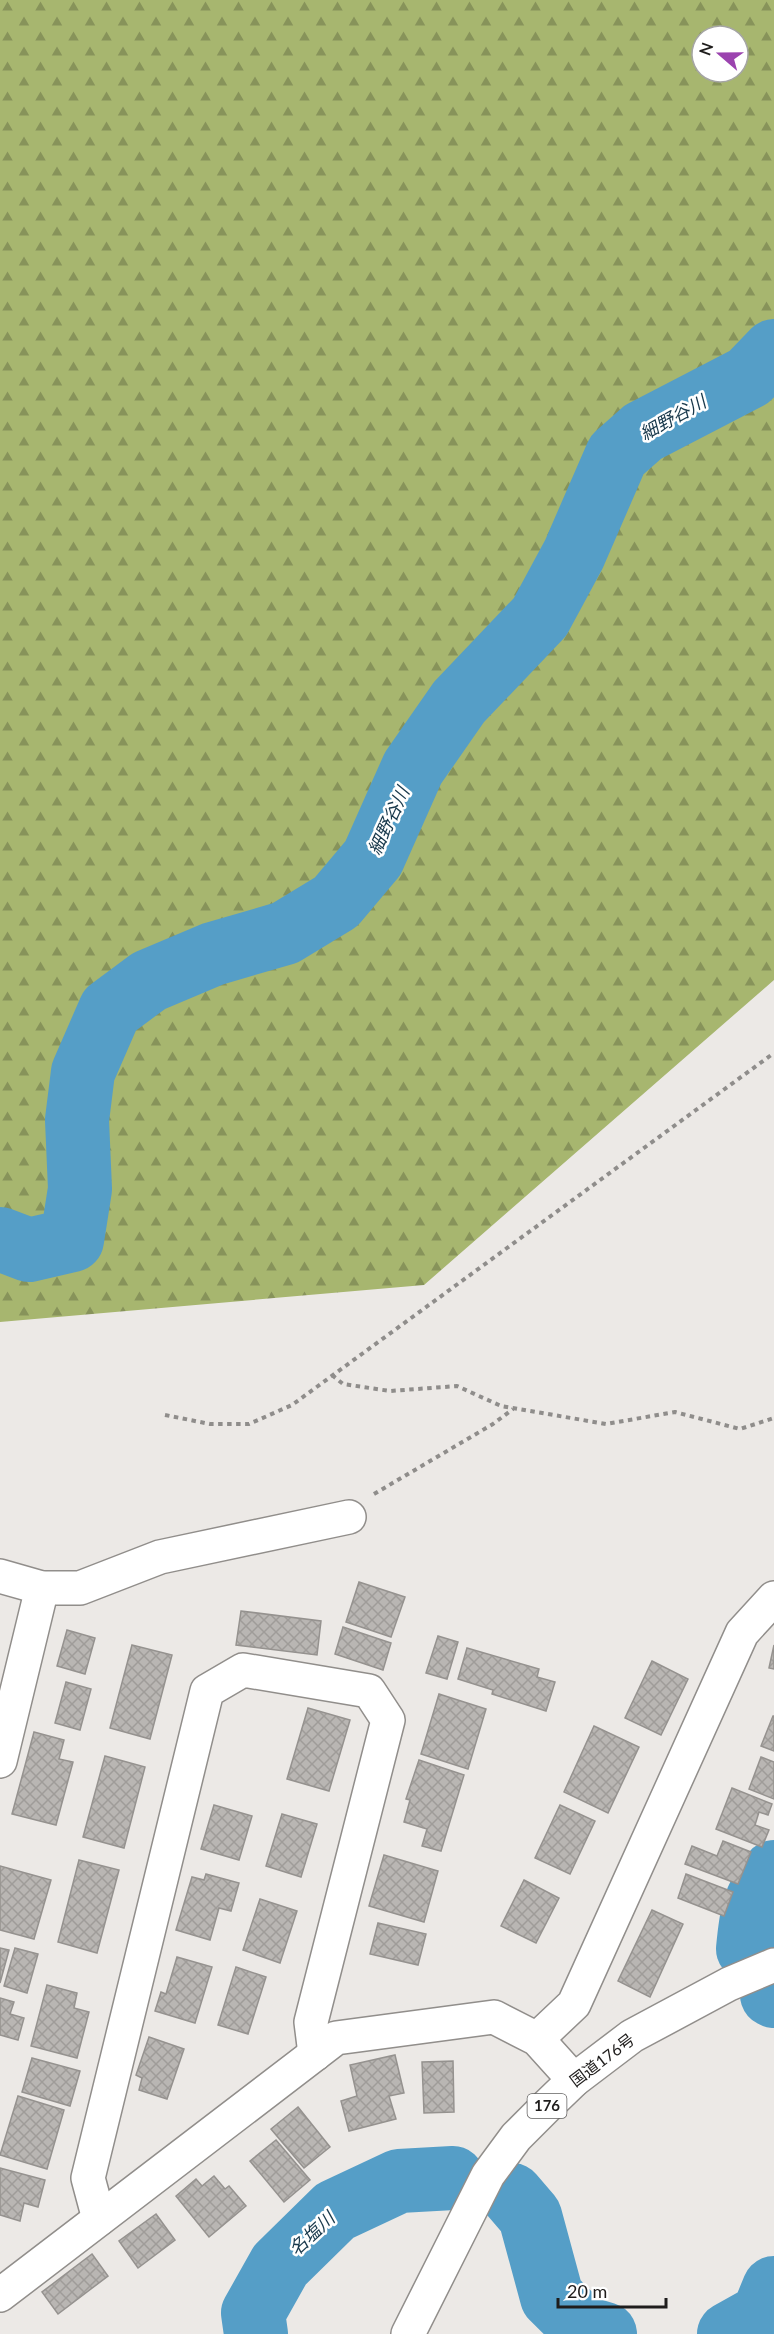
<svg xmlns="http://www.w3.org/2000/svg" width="774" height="2334" font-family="Lato,'Noto Sans JP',sans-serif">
<defs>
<pattern id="forest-firs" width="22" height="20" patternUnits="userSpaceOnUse" patternTransform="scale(1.5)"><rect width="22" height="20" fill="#a7b66f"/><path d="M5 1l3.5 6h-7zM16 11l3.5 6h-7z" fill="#87935a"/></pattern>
<pattern id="building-cross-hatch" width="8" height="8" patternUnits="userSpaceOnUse" patternTransform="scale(1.5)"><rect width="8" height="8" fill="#b9b6b3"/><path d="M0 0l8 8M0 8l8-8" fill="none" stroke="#9f9c99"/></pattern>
</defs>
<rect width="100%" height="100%" fill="#ece9e6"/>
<path fill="url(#forest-firs)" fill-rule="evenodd" d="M0,0H774V980L424,1285L0,1322ZM702,36H738V72H702Z"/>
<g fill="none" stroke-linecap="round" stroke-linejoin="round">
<g stroke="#559ec7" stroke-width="64">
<path d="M0,1239L29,1250L72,1240L80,1189L77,1120L83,1072L110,1010L149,981L213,954L285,933L336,902L373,858L413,768L459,702L540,617L574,554L617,455L643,432L749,377L774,351"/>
<path d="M748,1949C751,1917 753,1898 774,1872"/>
<path d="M772,1995L774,1996"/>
<path d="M512,2195L530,2216L552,2297L582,2327L605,2334"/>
<path d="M256,2334L253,2313L280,2265L335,2211L399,2181L453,2178"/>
<path d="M729,2334L763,2315L774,2288"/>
</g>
</g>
<g fill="url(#building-cross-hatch)" stroke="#95928f" stroke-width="1.5">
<path d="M359,1582L405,1597L391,1637L346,1622Z"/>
<path d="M241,1611L321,1621L317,1655L236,1645Z"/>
<path d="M343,1627L391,1643L383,1670L335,1654Z"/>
<path d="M67,1630L95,1638L85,1674L57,1666Z"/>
<path d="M438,1636L458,1642L447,1679L426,1673Z"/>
<path d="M132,1645L172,1655L150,1739L110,1728Z"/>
<path d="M774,1645V1669L769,1668Z"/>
<path d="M467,1648L539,1669L537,1677L555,1682L546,1711L492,1694L493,1690L458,1679Z"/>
<path d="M652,1661L688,1679L661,1735L625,1718Z"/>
<path d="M66,1682L91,1689L80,1730L55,1723Z"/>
<path d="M439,1694L486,1709L468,1769L421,1754Z"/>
<path d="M308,1708L350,1720L329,1791L287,1779Z"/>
<path d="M773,1716H774V1751L761,1746Z"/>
<path d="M594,1726L639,1747L608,1813L564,1792Z"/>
<path d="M34,1732L64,1740L59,1759L73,1762L56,1825L12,1814Z"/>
<path d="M105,1756L145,1767L124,1848L83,1837Z"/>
<path d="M761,1757L774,1762V1799L749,1789Z"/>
<path d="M419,1760L464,1775L441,1851L422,1846L427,1829L404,1822L410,1800L406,1799Z"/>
<path d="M732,1788L772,1804L768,1815L759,1812L755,1825L769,1830L762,1847L716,1829Z"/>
<path d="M214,1805L252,1816L239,1860L201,1849Z"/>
<path d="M560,1805L595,1821L570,1874L535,1858Z"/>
<path d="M282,1814L317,1824L301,1877L266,1866Z"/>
<path d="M723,1841L751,1852L738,1884L685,1864L692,1846L717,1856Z"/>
<path d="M384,1855L438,1871L424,1922L369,1906Z"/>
<path d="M79,1860L119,1870L97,1953L58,1942Z"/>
<path d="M0,1866L51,1880L34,1939L0,1930Z"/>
<path d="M206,1874L239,1883L231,1911L219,1908L210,1940L176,1930L192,1877L204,1880Z"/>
<path d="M686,1874L733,1892L724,1916L678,1898Z"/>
<path d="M524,1880L559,1898L536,1943L501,1926Z"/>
<path d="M260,1899L297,1911L280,1963L243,1950Z"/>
<path d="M652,1910L683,1924L650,1997L618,1981Z"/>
<path d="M378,1923L426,1934L418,1965L370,1954Z"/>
<path d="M0,1948L9,1950L0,1983Z"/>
<path d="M15,1948L38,1954L27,1993L4,1986Z"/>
<path d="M177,1957L212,1967L195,2023L155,2011L161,1992L166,1994Z"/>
<path d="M236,1967L266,1977L248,2034L218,2025Z"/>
<path d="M47,1985L77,1993L74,2008L89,2012L77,2058L31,2046Z"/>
<path d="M0,1998L14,2002L10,2014L24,2018L18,2040L0,2035Z"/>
<path d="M149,2037L184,2049L167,2099L139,2090L142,2078L136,2075Z"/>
<path d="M395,2055L404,2093L389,2096L396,2119L349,2131L341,2101L357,2096L350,2065Z"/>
<path d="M32,2058L80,2071L70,2106L22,2092Z"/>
<path d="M453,2061L454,2112L424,2113L422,2062Z"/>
<path d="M18,2096L64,2110L47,2169L0,2155Z"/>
<path d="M298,2107L330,2147L304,2168L271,2129Z"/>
<path d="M276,2140L310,2180L284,2202L250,2161Z"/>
<path d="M0,2168L45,2180L38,2207L24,2203L20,2221L0,2215Z"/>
<path d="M214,2176L225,2189L229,2186L246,2206L209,2237L176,2196L196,2179L202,2186Z"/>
<path d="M156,2214L175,2240L138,2268L119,2241Z"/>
<path d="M92,2254L108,2276L58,2314L42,2292Z"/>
</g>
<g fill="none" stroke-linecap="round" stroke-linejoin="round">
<g stroke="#918e8b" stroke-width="36">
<g id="street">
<path d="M0,1576L42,1588H80L160,1557L349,1517"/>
<path d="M0,1761L42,1588"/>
<path d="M537,2039L574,2004L742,1633L774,1598"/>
<path d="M99,2219L88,2178L207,1691L243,1670L369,1691L388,1720L311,2022L315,2054"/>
</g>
</g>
<g stroke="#918e8b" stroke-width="36">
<path id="secondary" d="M0,2295L336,2038L494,2017L537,2039L574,2080"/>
</g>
<g stroke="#918e8b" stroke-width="36">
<path id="highway" d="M408,2334L488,2175L516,2137L547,2106L574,2080L632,2036L729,1984L774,1965"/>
</g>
<g stroke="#8f8d8b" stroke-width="4" stroke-dasharray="4.5 4.5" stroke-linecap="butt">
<path d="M332,1375L343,1384L390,1391L457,1386L501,1406L606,1424L675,1412L740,1429L774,1418"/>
<path d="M165,1415L210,1424H249L292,1405L774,1053"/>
<path d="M374,1494L493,1424L513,1409"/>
</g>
<use href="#street" stroke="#fff" stroke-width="33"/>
<use href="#secondary" stroke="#fff" stroke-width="33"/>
<use href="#highway" stroke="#fff" stroke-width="33"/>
</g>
<g text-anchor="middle" stroke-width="5" stroke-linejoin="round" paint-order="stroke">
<rect fill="#fff" stroke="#626160" stroke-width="1.5" x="527.5" y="2094" width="39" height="24" rx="4.5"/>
<g font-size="15" font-weight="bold" fill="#1f1d1c">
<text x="547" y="2111">176</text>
</g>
<g font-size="16" fill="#1f1d1c" stroke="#fff">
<text transform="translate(602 2060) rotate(-37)" y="6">国道176号</text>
</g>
<g font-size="18" font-style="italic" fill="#18384b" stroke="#fff">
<text transform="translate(673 418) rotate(-29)" y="6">細野谷川</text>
<text transform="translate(389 821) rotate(-65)" y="6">細野谷川</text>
<text transform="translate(312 2234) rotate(-43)" y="6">名塩川</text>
</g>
</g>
<g transform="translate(720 54) rotate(290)"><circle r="28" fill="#ffffff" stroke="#a5a5a4" stroke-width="1.5"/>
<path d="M0-4.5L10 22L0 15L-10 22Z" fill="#9b43af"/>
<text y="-9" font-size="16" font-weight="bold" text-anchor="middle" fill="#1f1d1c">N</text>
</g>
<path d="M558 2298v9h108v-9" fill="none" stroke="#1f1d1c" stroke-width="3"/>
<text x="567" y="2298" font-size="18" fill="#1f1d1c" stroke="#ffffff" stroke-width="4.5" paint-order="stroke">20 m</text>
</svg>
